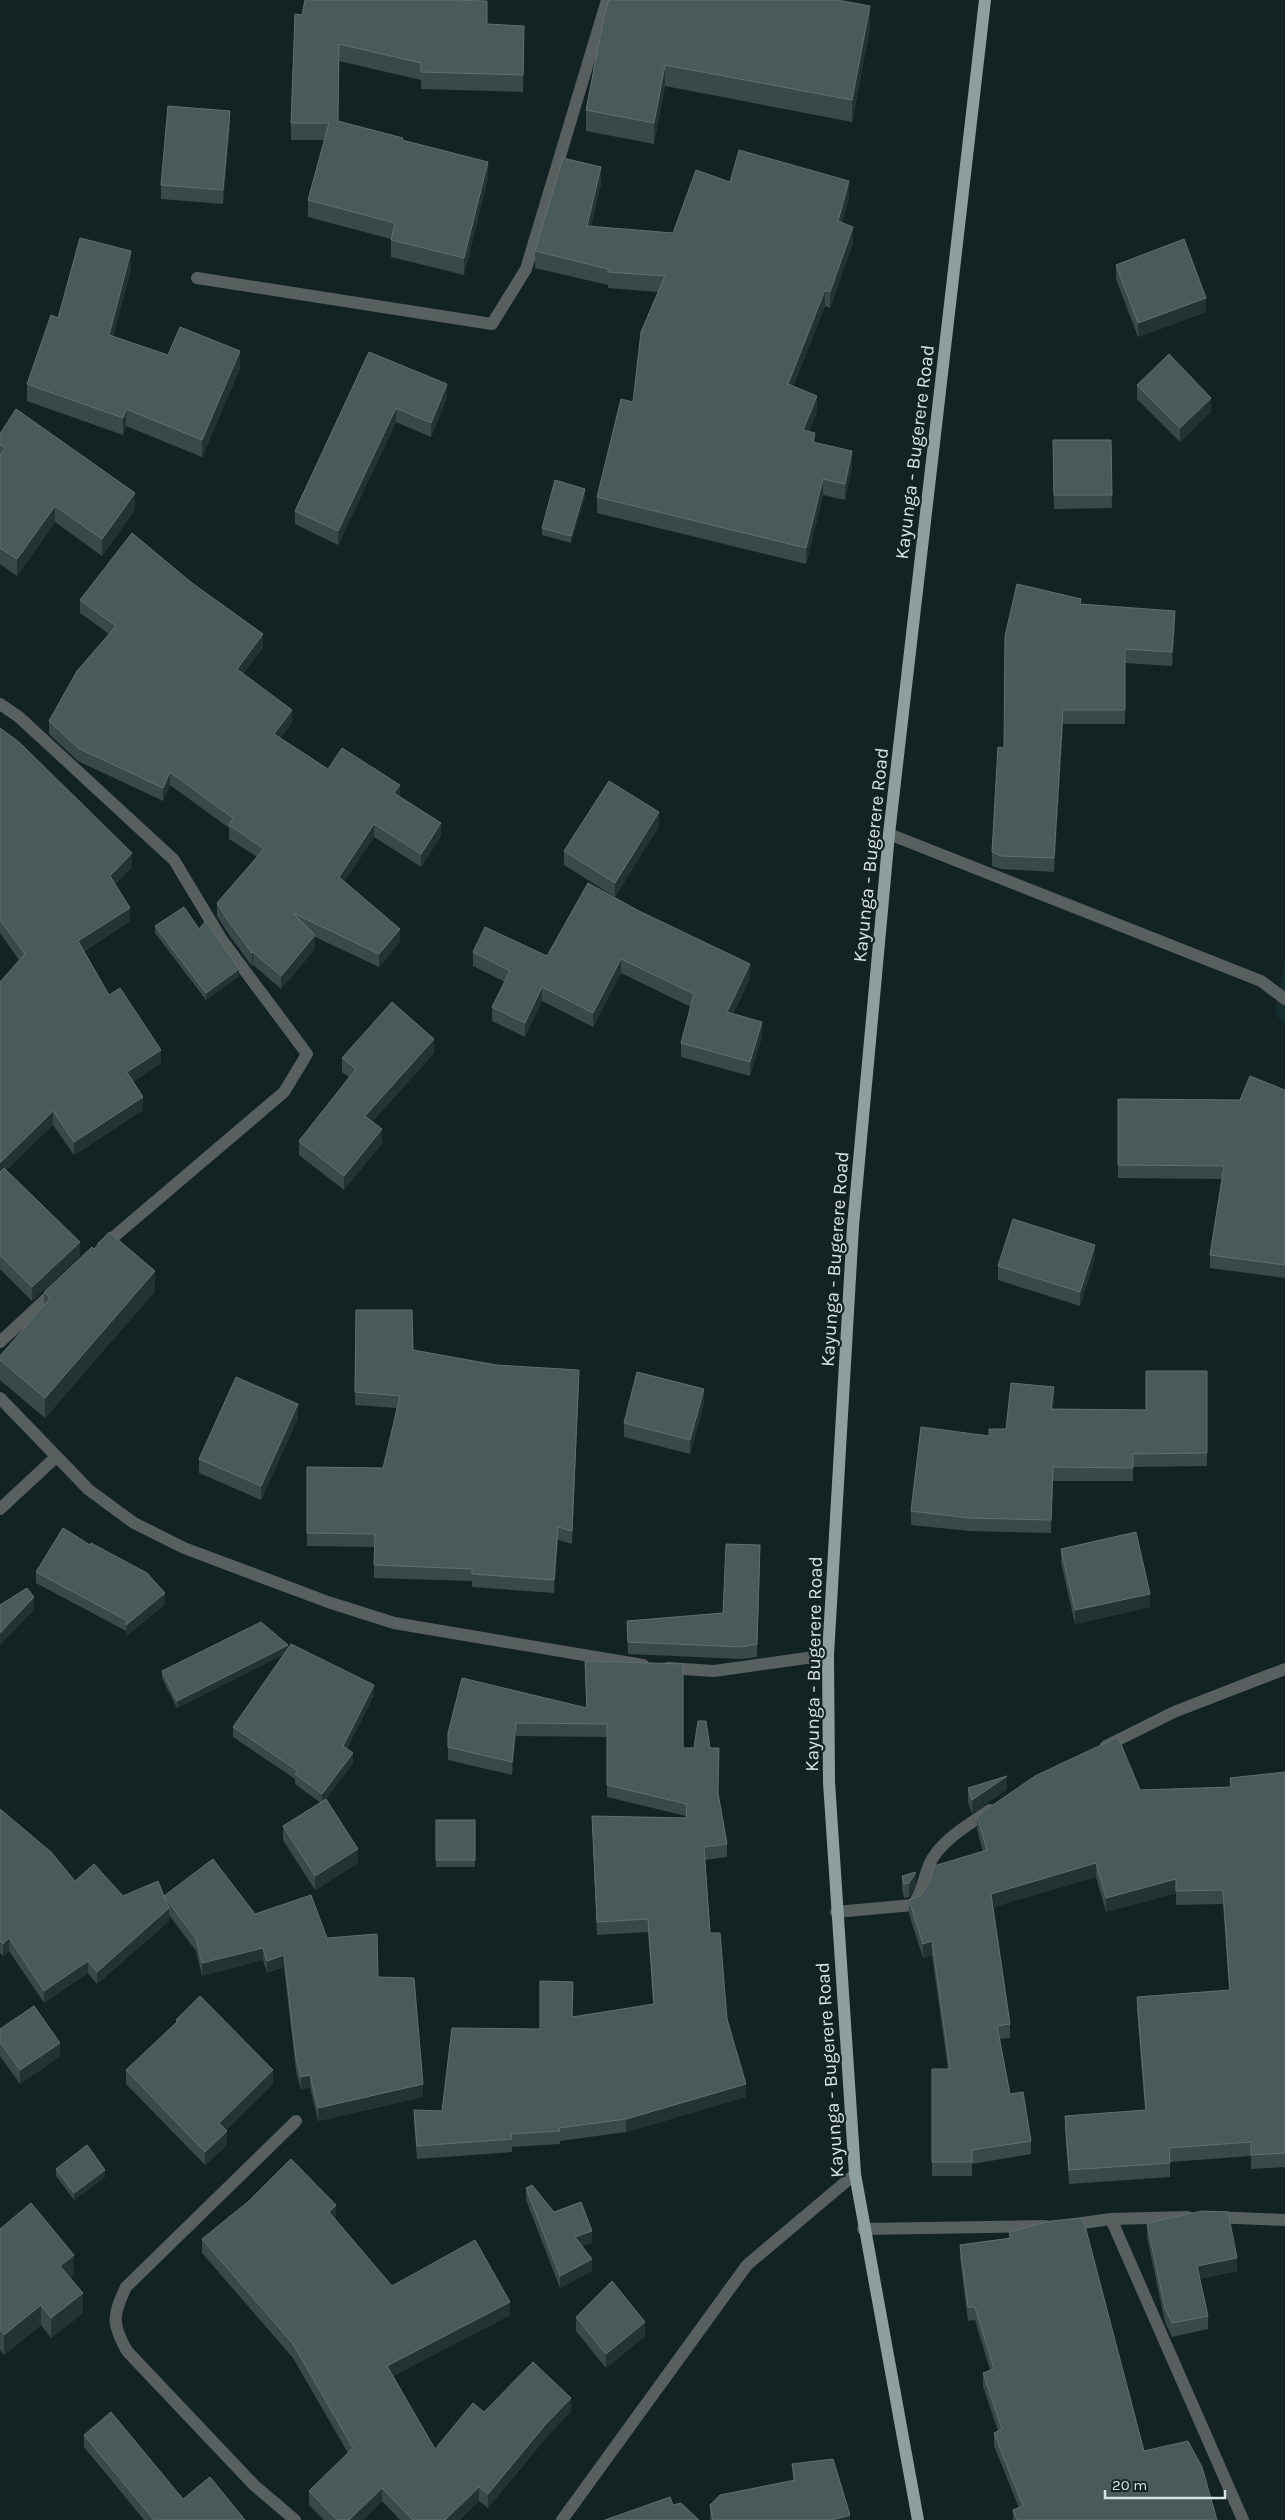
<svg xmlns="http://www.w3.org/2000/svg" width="1285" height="2520" font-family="Karla,sans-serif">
<rect width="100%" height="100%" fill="#132223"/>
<path fill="#142d2f" d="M1285,960V1024L1275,1014Z"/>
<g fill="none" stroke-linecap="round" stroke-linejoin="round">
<path stroke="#575f5f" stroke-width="12" d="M889,834L1261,981L1285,999"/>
<g stroke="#575f5f" stroke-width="12">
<path d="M197,278L492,324L526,269L607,0"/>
<path d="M0,704L19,717L174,860L222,940L307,1054L284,1092L103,1246"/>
<path d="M0,1342L57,1289"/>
<path d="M0,1398L89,1490L134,1523L184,1548L328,1602L394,1623L643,1665"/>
<path d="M0,1509L56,1457"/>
<path d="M668,1668L714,1671L828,1655"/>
<path d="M1106,1746L1174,1712L1285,1669"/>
<path d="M836,1912L913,1905C924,1889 922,1882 929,1865C940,1840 969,1825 990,1810"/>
<path d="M1213,2217L1285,2220"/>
<path d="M1111,2219L1243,2520"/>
<path d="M1068,2225L1111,2219L1188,2217"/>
<path d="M863,2229L1046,2226"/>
<path d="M295,2520L254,2485L127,2351C111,2323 113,2315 126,2287L296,2121"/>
<path d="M562,2520L747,2265L855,2174"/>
</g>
<path stroke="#8f9fa0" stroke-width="12" d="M918,2520L855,2174L829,1782L828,1655L853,1226L889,834L985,0"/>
</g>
<g fill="#39494a">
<path d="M302,15L487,24L524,42L523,92L421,89V80L339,61L338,121L403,140L488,178L464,275L391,257V239L308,217V200L324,140H291V123Z"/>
<path d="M604,17L870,28L852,122L665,86L654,144L586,131V110Z"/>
<path d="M230,125L223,204L161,199V185Z"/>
<path d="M730,182L849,197L842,223L853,243L830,308L825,306L793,386L817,412L809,431L815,443L852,467L845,500L823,495L806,564L597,513V497L633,402L658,292L608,288V285L535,268V251L601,183L591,227L673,233Z"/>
<path d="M1116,265L1206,312L1138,337L1116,279Z"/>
<path d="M131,269L113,337L168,355L240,368L202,457L126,426L123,435L27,401V384L58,318Z"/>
<path d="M369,352L447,398L431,437L396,422L338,545L295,524V511Z"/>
<path d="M1137,385L1211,411L1180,442L1137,399Z"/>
<path d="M0,434L135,509L102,556L55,522L17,576L0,564Z"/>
<path d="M1111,440L1112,508L1054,509L1053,454Z"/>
<path d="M585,496L571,543L542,535V528Z"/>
<path d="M80,600L263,647L243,674L292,723L280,738L328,769L400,797L441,836L421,867L374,837L344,882L400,942L379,967L315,937V949L281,989L253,965L252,966L229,935L217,916V903L257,857L229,839V828L170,785L163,801L78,761L49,734V721L109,634L80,613Z"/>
<path d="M1081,604L1175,625L1172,666L1125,663V724H1063L1054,872L1001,869L992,866V852L1004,748Z"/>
<path d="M0,728L132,867L115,884L130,921L84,951L109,995L161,1063L133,1082L143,1110L74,1155L53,1125L6,1170L80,1256L32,1301L0,1269V982L19,960L0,933Z"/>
<path d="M659,826L615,897L564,865V851Z"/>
<path d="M588,883L750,978L733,1014L762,1036L750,1076L681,1057V1043L691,1007L621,973L593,1027L542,1001L525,1037L492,1021V1007L505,982L473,966V952L547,956Z"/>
<path d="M155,926L199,929L239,976L206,1000L155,933Z"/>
<path d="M434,1053L372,1122L382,1143L344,1190L299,1155V1141L349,1077L342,1072V1058Z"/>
<path d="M1285,1090V1278L1210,1268V1255L1222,1179L1118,1178V1099L1240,1100Z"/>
<path d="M1095,1259L1080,1306L998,1280V1266Z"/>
<path d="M155,1291L45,1418L0,1380V1356L44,1306V1292Z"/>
<path d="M356,1310L413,1350L579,1382L572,1544L558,1540L554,1593L472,1587V1581L374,1578V1547L307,1546V1467L383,1468L397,1408L355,1405Z"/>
<path d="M1207,1371V1466L1133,1467V1481H1053L1051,1533L969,1531L911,1525V1511L989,1436L1006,1429L1054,1400L1053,1409L1146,1410Z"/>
<path d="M704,1403L690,1454L624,1437V1423Z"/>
<path d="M298,1418L261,1500L199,1473V1459Z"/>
<path d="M1061,1549L1150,1607L1075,1624L1061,1563Z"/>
<path d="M760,1557L757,1657L741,1659L628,1654L627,1621L723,1613Z"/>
<path d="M36,1572L165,1604L126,1636V1631L36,1583Z"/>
<path d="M288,1649L374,1695L347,1748L353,1763L325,1800L358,1863L315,1890L283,1840V1826L321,1803L295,1784V1779L233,1737V1727L284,1654L177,1708L162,1678V1671Z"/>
<path d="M585,1661L683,1748L718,1794L727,1844V1857L705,1860L710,1933L727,2019L746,2097L626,2132L560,2141V2144L512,2147V2152L417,2159L414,2123V2110L442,2111L540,2029L572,2017L653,2004L648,1932L597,1935L592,1816L686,1818V1816L607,1797V1737L516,1736L512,1775L448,1760V1733L586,1708Z"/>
<path d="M1285,1772V2167L1251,2169V2156L1170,2162V2177L1069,2184L1065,2130V2116L1145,2110L1137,2011V1997L1229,1990L1223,1904L1176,1905V1893L1106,1912L1096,1877L993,1907L1010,2024V2038L1000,2039L1010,2094L1031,2141V2154L972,2164V2176H932V2069H948L932,1955L923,1958L909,1914V1900L920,1896L930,1882L983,1851L977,1830V1816L1140,1790L1230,1787V1778Z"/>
<path d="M968,1788L1007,1789L972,1814L968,1802Z"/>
<path d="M0,1809L75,1881L123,1896H164L255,1914L327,1938L378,1977L423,2097L318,2121L310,2087L301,2090L296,2071L284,1967L267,1973L263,1960L202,1976L196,1951L169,1915V1921L97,1984L88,1973L44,2003L9,1951L3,1956L0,1953Z"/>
<rect x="436" y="1820" width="39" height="47"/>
<path d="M902,1876L916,1886L909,1897L904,1898L902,1890Z"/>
<path d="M176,2020L273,2084L226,2130L227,2145L205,2165L126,2084V2070L176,2023Z"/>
<path d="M0,2029L60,2056L20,2084L0,2056Z"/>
<path d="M56,2169L105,2177L74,2200L56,2176Z"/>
<path d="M526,2188L592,2243L582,2246L592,2271L560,2288L526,2200Z"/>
<path d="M249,2201L336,2219H335L392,2286L510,2315L393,2376L435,2449L484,2412L571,2411L545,2439L488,2508L479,2501L459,2520H400L382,2501L363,2520H324L309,2505V2491L348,2453L293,2358L202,2253V2239Z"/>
<path d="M1147,2223L1237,2271L1200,2279L1208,2316V2329L1172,2337L1165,2322L1147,2237Z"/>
<path d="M0,2229L74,2275L70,2278L83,2313L51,2338L41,2325L4,2355L0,2350Z"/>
<path d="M1009,2232L1144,2451L1217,2520H1013V2510L1019,2508L994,2446V2433L998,2431L983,2386V2373L990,2370L975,2320L968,2321L960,2258V2245L1009,2238Z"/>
<path d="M576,2317L645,2336L606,2368L576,2331Z"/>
<path d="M84,2435L183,2499L245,2520H144L84,2447Z"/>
<path d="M792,2464L850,2520H710V2505L793,2481Z"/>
</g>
<g fill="#233233">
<path d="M870,6V28L852,122V100Z"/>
<path d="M524,26V42L523,92V75Z"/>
<path d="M665,65V86L654,144V123Z"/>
<path d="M230,111V125L223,204V190Z"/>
<path d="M488,162V178L464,275V258Z"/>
<path d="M601,167V183L587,243V226Z"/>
<path d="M849,181V197L838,238V221Z"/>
<path d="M853,227V243L830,308V292Z"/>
<path d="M131,251V269L109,352V335Z"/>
<path d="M825,290V306L788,400V384Z"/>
<path d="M1206,298V312L1138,337V323Z"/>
<path d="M240,351V368L202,457V440Z"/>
<path d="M447,384V398L431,437V423Z"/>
<path d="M817,396V412L803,446V430Z"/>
<path d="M1211,398V411L1180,442V428Z"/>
<path d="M396,408V422L338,545V531Z"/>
<path d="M126,409V426L123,435V418Z"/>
<path d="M815,433V449L813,442Z"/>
<path d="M852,451V467L845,500V484Z"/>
<path d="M823,479V495L806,564V548Z"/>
<path d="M585,489V496L571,543V536Z"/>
<path d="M135,493V509L102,556V539Z"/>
<path d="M55,506V522L17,576V559Z"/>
<path d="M1175,611V625L1172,666V652Z"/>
<path d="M263,634V647L237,682V669Z"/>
<path d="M292,710V723L274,747V734Z"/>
<path d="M1063,710V724L1054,872V858Z"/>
<path d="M170,772V785L163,801V788Z"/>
<path d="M400,785V798L394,793Z"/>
<path d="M659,812V826L615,897V883Z"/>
<path d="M441,823V836L421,867V854Z"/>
<path d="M374,824V837L339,890V877Z"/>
<path d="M132,853V867L110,889V876Z"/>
<path d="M130,908V921L78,954V941Z"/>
<path d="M400,929V942L379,967V954Z"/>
<path d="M315,935V949L281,989V976Z"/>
<path d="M253,952V965L252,966V953Z"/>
<path d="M621,959V973L593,1027V1013Z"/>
<path d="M750,964V978L727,1026V1012Z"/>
<path d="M239,969V976L206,1000V993Z"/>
<path d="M542,987V1001L525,1037V1023Z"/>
<path d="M762,1022V1036L750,1076V1062Z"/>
<path d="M434,1039V1053L365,1130V1116Z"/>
<path d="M161,1050V1063L127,1086V1072Z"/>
<path d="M143,1097V1110L74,1155V1142Z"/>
<path d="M53,1111V1125L0,1176V1163Z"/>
<path d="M382,1129V1143L344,1190V1176Z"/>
<path d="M80,1242V1256L32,1301V1287Z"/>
<path d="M1095,1245V1259L1080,1306V1292Z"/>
<path d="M155,1271V1291L45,1418V1398Z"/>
<path d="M579,1370V1382L572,1544V1531Z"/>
<path d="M1054,1387V1400L1051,1422V1409Z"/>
<path d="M704,1389V1403L690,1454V1440Z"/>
<path d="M298,1404V1418L261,1500V1486Z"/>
<path d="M558,1527V1540L554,1593V1580Z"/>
<path d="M165,1593V1604L126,1636V1625Z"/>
<path d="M1150,1594V1607L1075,1624V1610Z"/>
<path d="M34,1597V1610L0,1645V1633Z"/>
<path d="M288,1645V1652L177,1708V1701Z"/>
<path d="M374,1685V1695L343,1755V1746Z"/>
<path d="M516,1723V1736L512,1775V1762Z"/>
<path d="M353,1753V1763L322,1804V1794Z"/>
<path d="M1007,1776V1789L972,1814V1800Z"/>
<path d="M358,1849V1863L315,1890V1876Z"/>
<path d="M1096,1863V1877L991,1908V1894Z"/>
<path d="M916,1872V1886L909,1897V1883Z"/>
<path d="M1176,1879V1893L1106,1912V1898Z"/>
<path d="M169,1908V1921L97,1984V1972Z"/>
<path d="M9,1938V1951L3,1956V1944Z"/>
<path d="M932,1941V1955L923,1958V1944Z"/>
<path d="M263,1948V1960L202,1976V1963Z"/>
<path d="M284,1955V1967L267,1973V1961Z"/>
<path d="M88,1961V1973L44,2003V1991Z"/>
<path d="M60,2043V2056L20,2084V2070Z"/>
<path d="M273,2070V2084L219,2137V2123Z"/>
<path d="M310,2075V2087L301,2090V2077Z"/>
<path d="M423,2084V2097L318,2121V2108Z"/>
<path d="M746,2084V2097L626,2132V2119Z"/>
<path d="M227,2131V2145L205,2165V2152Z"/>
<path d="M105,2170V2177L74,2200V2193Z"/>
<path d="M336,2205V2219L329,2225V2212Z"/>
<path d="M592,2231V2243L575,2249V2237Z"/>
<path d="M74,2255V2275L60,2286V2266Z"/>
<path d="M1237,2258V2271L1197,2280V2266Z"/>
<path d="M592,2259V2271L560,2288V2276Z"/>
<path d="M83,2293V2313L51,2338V2318Z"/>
<path d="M510,2302V2315L387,2379V2366Z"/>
<path d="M41,2305V2325L4,2355V2335Z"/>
<path d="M645,2322V2336L606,2368V2354Z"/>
<path d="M571,2398V2411L545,2439L488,2508V2494L545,2425Z"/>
<path d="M479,2487V2501L459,2520H445Z"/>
<path d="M382,2488V2501L363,2520H349Z"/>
<path d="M850,2515V2520H832Z"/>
</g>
<g fill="#4a595a" stroke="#616f70">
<path d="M305,0H454L487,1V24L524,26L523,75L421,72V63L339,44L338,121L403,138L402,140L488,162L464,258L391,240L395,223L308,200L329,123H291L295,14L302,15Z"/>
<path d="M609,0H837L870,6L852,100L665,65L654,123L586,110L604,17Z"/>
<path d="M168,106L230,111L223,190L161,185Z"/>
<path d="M739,150L849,181L838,221L853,227L830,292L825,290L788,384L817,396L803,430L815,433L813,442L852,451L845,484L823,479L806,548L597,497L621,399L633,402L641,332L665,276L608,272V269L535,251L563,158L601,167L587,226L673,233L696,170L730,182Z"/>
<path d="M80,238L131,251L109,335L168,355L180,327L240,351L202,440L126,409L123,418L27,384L51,315L58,318Z"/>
<path d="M1184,239L1206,298L1138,323L1116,265Z"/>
<path d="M369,352L447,384L431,423L396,408L338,531L295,511Z"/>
<path d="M1169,354L1211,398L1180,428L1137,385Z"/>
<path d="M16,409L135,493L102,539L55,506L17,559L0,548V455L5,448L0,445V434Z"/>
<path d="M1053,440H1111L1112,495H1054Z"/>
<path d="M555,480L585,489L571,536L542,528Z"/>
<path d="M132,533L192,583L263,634L237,669L292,710L274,734L328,769L342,748L400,785L394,793L441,823L421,854L374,824L339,877L400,929L379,954L293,913L315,935L281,976L253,952L252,953L229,922L217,903L264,849L229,825L233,818L170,772L163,788L78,748L49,721L77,671L116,626L80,600Z"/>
<path d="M1017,584L1081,599L1080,604L1175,611L1172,652L1125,649V710H1063L1054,858L1001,856L992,852L998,747L1004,748L1005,636Z"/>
<path d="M0,728L19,742L132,853L110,876L130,908L78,941L109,995L120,988L161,1050L127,1072L143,1097L74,1142L53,1111L0,1163V982L25,954L0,920Z"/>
<path d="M609,781L659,812L615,883L564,851Z"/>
<path d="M588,883L639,911L750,964L727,1012L762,1022L750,1062L681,1043L694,994L621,959L593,1013L542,987L525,1023L492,1007L510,971L473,952L485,927L547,956Z"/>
<path d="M184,907L199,929L206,921L239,969L206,993L155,926Z"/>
<path d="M392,1002L434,1039L365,1116L382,1129L344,1176L299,1141L356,1069L342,1058Z"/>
<path d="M1250,1076L1285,1090V1265L1210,1255L1224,1166L1118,1165V1099L1240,1100Z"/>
<path d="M4,1168L80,1242L32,1287L0,1255V1172Z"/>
<path d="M1013,1219L1095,1245L1080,1292L998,1266Z"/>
<path d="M109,1232L155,1271L45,1398L0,1360V1356L50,1298L44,1292L92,1247L94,1249Z"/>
<path d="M356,1310H412L413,1350L496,1365L579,1370L572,1531L558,1527L554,1580L472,1574V1569L374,1565L375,1534L307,1533V1467L383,1468L400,1396L355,1392Z"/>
<path d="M1146,1371H1207V1453L1133,1454V1468L1053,1467L1051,1520L969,1518L911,1511L921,1427L989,1436V1429H1006L1011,1383L1054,1387L1051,1409L1146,1410Z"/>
<path d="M637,1372L704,1389L690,1440L624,1423Z"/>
<path d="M236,1377L298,1404L261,1486L199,1459Z"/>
<path d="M63,1528L90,1545L91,1543L147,1573L165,1593L126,1625V1620L36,1572Z"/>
<path d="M1136,1532L1150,1594L1075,1610L1061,1549Z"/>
<path d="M726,1544L760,1545L757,1644L741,1647L628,1642L627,1621L723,1613Z"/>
<path d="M27,1588L34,1597L0,1633V1605Z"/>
<path d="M261,1622L288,1645L177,1701L162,1671Z"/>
<path d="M291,1644L374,1685L343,1746L353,1753L322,1794L295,1774L298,1771L233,1727Z"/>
<path d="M585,1661L683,1664V1748H694L698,1721H706L710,1748H719L718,1793L727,1844L704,1847L710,1933H720L727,2019L746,2084L626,2119L559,2128L560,2131L511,2134L512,2139L417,2146L414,2110L442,2111L452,2028L540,2029V1981L573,1982L572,2017L654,2004L648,1919L597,1922L592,1816L686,1818L687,1804L607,1785V1724L516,1723L512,1762L448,1747V1733L462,1678L587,1708Z"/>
<path d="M1118,1737L1140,1790L1231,1787L1230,1778L1285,1772V2153L1251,2155V2142L1169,2148L1170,2163L1069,2170L1065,2116L1146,2110L1137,1997L1230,1990L1223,1890L1176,1891V1879L1106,1898L1096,1863L991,1894L1010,2024L997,2026L1010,2094L1023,2092L1031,2141L972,2150V2162H932V2069H950L932,1941L923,1944L909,1900L920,1896L930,1882L934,1866L987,1850L977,1816L1035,1776Z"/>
<path d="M1007,1776L972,1800L968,1788Z"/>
<path d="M326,1799L358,1849L315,1876L283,1826Z"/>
<path d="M0,1809L51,1852L75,1881L94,1864L123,1896L158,1881L164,1896L213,1859L255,1914L311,1895L327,1938L377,1934L378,1977L414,1978L423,2084L318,2108L310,2075L301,2077L296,2058L284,1955L267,1961L263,1948L202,1963L196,1939L164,1896L169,1908L97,1972L88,1961L44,1991L9,1938L3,1944L0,1941Z"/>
<rect x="436" y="1820" width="39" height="40"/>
<path d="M916,1872L909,1883L904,1884L902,1876Z"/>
<path d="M200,1996L273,2070L219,2123L227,2131L205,2152L126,2070L178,2021L176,2020Z"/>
<path d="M34,2006L60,2043L20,2070L0,2042V2029Z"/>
<path d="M87,2145L105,2170L74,2193L56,2169Z"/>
<path d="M291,2159L336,2205L329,2212L392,2286L475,2240L510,2302L387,2366L435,2449L473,2403L484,2412L533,2362L571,2398L545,2425L488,2494L479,2487L445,2520H413L382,2488L349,2520H337L309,2491L353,2448L293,2344L202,2239L249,2201Z"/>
<path d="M532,2185L554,2212L581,2202L592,2231L575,2237L592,2259L560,2276L526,2188Z"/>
<path d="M31,2203L74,2255L60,2266L83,2293L51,2318L41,2305L4,2335L0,2329V2229Z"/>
<path d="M1202,2211L1228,2212L1237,2258L1197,2266L1208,2316L1172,2323L1165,2308L1147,2223Z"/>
<path d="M1083,2218L1144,2451L1188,2441L1202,2467L1217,2520H1017L1013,2510L1023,2506L994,2433L1002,2429L983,2373L994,2369L975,2307H968L960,2245L1011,2238L1009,2232L1051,2221Z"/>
<path d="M612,2281L645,2322L606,2354L576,2317Z"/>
<path d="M111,2412L183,2499L210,2477L245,2520H154L84,2435Z"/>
<path d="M833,2459L850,2515L832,2520H713L710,2505L720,2495L795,2480L792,2464Z"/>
<path d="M670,2497L673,2505L681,2503L699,2520H605Z"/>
</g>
<g text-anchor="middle" stroke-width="4.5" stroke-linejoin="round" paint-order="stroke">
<g font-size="19" fill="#dae3e4" stroke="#132223">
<text transform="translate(914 452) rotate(-83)" y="7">Kayunga - Bugerere Road</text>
<text transform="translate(870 855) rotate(-84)" y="7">Kayunga - Bugerere Road</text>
<text transform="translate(834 1259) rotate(-86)" y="7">Kayunga - Bugerere Road</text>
<text transform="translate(813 1664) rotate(-89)" y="7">Kayunga - Bugerere Road</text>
<text transform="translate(829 2070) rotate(-94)" y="7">Kayunga - Bugerere Road</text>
</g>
</g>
<path d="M1105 2490v8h120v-8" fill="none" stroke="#dae3e4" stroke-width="2.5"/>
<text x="1112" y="2490" font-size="15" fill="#dae3e4" stroke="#132223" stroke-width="4" paint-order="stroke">20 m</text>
</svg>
